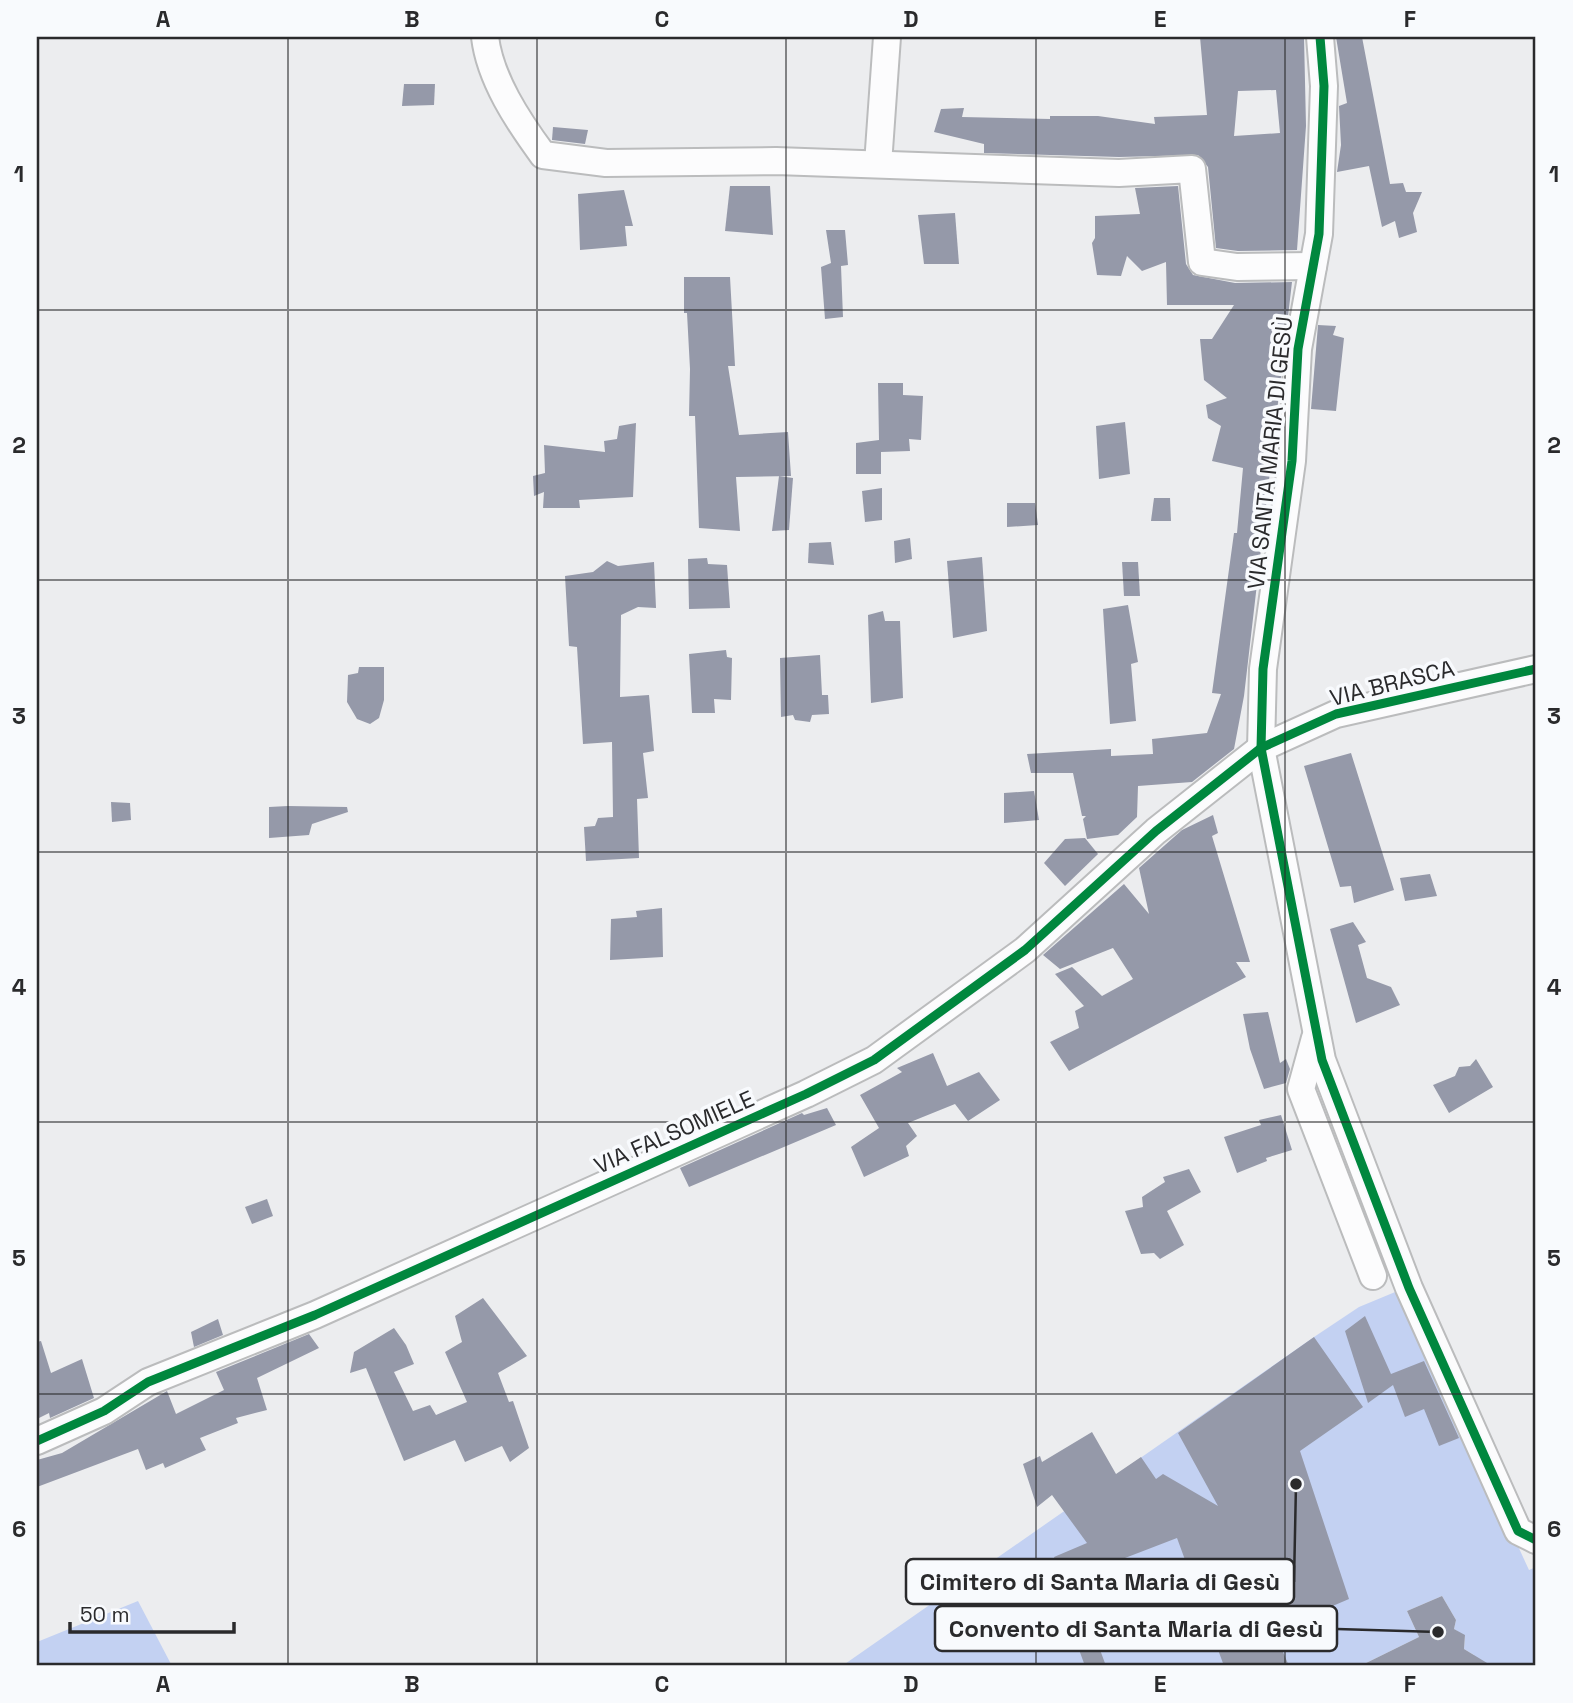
<svg xmlns="http://www.w3.org/2000/svg" width="1573" height="1703" font-family="'Space Grotesk',sans-serif">
<rect width="100%" height="100%" fill="#ecedef"/>
<g fill="#c3d1f2">
<path d="M1400,1290L1529,1570L1536,1567V1666H1471L1474,1655L1464,1649L1465,1636L1454,1629L1456,1620L1442,1596L1407,1611L1419,1637L1360,1666H842L1314,1337L1359,1307Z"/>
<path d="M138,1601L172,1666H37V1642Z"/>
</g>
<g fill="#9599a9" fill-rule="evenodd">
<path d="M1200,37H1304L1306,126L1297,250L1238,251L1216,248L1208,167L1198,155L1119,157L984,153V144L934,132L941,109L964,108L962,117L1050,119V116H1098L1155,124L1154,117L1207,115ZM1276,90L1280,133L1234,136L1238,91Z"/>
<path d="M1336,37H1362L1390,184L1403,183L1406,192H1422L1413,213L1417,232L1399,238L1395,221L1382,227L1369,166L1337,172L1341,145L1339,106L1347,103Z"/>
<path d="M404,84H435L434,105L402,106Z"/>
<path d="M553,127L588,130L585,144L552,140Z"/>
<path d="M730,186H770L773,235L725,231Z"/>
<path d="M1178,186L1186,264L1193,275L1235,283L1292,282L1244,696L1234,749L1192,782L1138,786L1137,817L1118,835L1087,839L1083,819L1086,816H1082L1073,773H1031L1027,754L1111,749V756L1153,754L1152,739L1207,733L1221,694L1212,693L1234,533H1237L1243,468L1212,461L1221,426L1208,418L1206,405L1227,398L1204,380L1200,339H1212L1234,305H1167L1166,262L1142,271L1127,256L1121,276L1097,275L1092,243L1095,238V216L1140,214L1135,188Z"/>
<path d="M624,190L633,226H625L627,246L580,250L578,194Z"/>
<path d="M955,213L959,264H924L918,215Z"/>
<path d="M826,230H845L848,265L841,266L843,317L825,319L821,267L831,263Z"/>
<path d="M684,277H730L735,366H728L739,435L788,432L791,476L736,477L740,531L699,528L695,416H689L690,369L687,313H684Z"/>
<path d="M1318,325L1336,326L1333,335L1344,338L1336,411L1311,409Z"/>
<path d="M878,383H903V395L923,396L921,440L909,439L910,451L881,452V474H856V443L879,440Z"/>
<path d="M1125,422L1130,474L1099,479L1096,426Z"/>
<path d="M636,423L633,497L579,500L580,508H543L544,492L534,496L533,476L545,473L544,445L605,452L604,441L617,439L619,426Z"/>
<path d="M779,476L793,478L789,530L772,531Z"/>
<path d="M882,488V520L865,522L862,491Z"/>
<path d="M1154,498H1170L1171,521H1151Z"/>
<path d="M1007,503H1035L1038,525L1007,527Z"/>
<path d="M910,538L912,559L895,563L894,541Z"/>
<path d="M831,542L834,565L808,563L809,543Z"/>
<path d="M982,557L987,631L953,638L947,561Z"/>
<path d="M707,558L708,564L727,565L730,608L689,609L688,559Z"/>
<path d="M607,561L618,566L654,562L656,608L638,607L621,615L620,697L649,695L654,751L643,753L648,798L637,799L639,858L586,861L584,827L595,826L598,818L613,817L612,742L583,744L577,647L569,646L565,576L593,572Z"/>
<path d="M1122,562H1138L1140,596H1124Z"/>
<path d="M1128,605L1138,662L1131,664L1136,721L1110,724L1103,609Z"/>
<path d="M883,611L885,621H900L903,698L871,703L868,615Z"/>
<path d="M726,650L727,657L732,658L731,700L714,699L715,713H692L689,654Z"/>
<path d="M820,655L822,695H828L829,714L812,715L810,722L795,720L793,715L781,717L780,658Z"/>
<path d="M359,667H384V700L379,718L370,724L357,719L347,702L348,675L358,673Z"/>
<path d="M1351,753L1394,890L1354,903L1351,886L1340,887L1304,766Z"/>
<path d="M1034,791L1039,820L1004,823V793Z"/>
<path d="M111,802L130,803L131,820L112,822Z"/>
<path d="M288,806L347,807L348,812L312,824L309,835L269,838V807Z"/>
<path d="M1213,815L1218,833L1212,836L1250,962H1236L1246,977L1069,1071L1050,1042L1079,1028L1075,1011L1084,1006L1055,974L1072,967L1102,996L1133,979L1113,948L1060,969L1043,955L1124,884L1149,914L1139,868L1182,830Z"/>
<path d="M1085,838L1098,854L1065,886L1044,863L1065,839Z"/>
<path d="M1430,874L1437,896L1405,901L1400,878Z"/>
<path d="M662,908L663,957L610,960L611,919L637,917L636,911Z"/>
<path d="M1353,922L1366,942L1358,945L1367,978L1391,987L1400,1005L1356,1023L1330,929Z"/>
<path d="M1268,1012L1280,1063L1286,1059L1290,1069L1286,1083L1264,1089L1250,1049L1243,1014Z"/>
<path d="M933,1053L947,1086L979,1072L1000,1100L968,1121L955,1104L908,1123L917,1136L906,1146L909,1156L864,1177L851,1147L879,1128L860,1095L902,1072L897,1068Z"/>
<path d="M1476,1059L1493,1087L1449,1113L1433,1085L1455,1076L1459,1067L1470,1066Z"/>
<path d="M827,1108L836,1125L689,1187L680,1168L802,1113L804,1115Z"/>
<path d="M1281,1115L1292,1150L1266,1158L1267,1161L1237,1173L1224,1137L1261,1125L1259,1120Z"/>
<path d="M1189,1169L1201,1192L1167,1211L1184,1245L1160,1259L1154,1253L1141,1254L1125,1211L1143,1207L1142,1197L1165,1182L1163,1177Z"/>
<path d="M267,1199L273,1216L252,1224L245,1207Z"/>
<path d="M483,1298L527,1356L498,1373L509,1402L513,1401L529,1448L510,1462L502,1446L465,1462L455,1440L404,1461L366,1368L350,1373L354,1352L394,1328L406,1345L414,1364L394,1372L413,1411L430,1405L436,1415L467,1402L445,1352L462,1342L455,1316Z"/>
<path d="M1365,1316L1391,1374L1424,1361L1459,1438L1439,1446L1424,1409L1405,1417L1393,1385L1368,1403L1345,1331Z"/>
<path d="M218,1319L223,1335L194,1347L191,1332Z"/>
<path d="M309,1334L319,1348L257,1378L267,1410L236,1418L238,1423L200,1438L206,1450L165,1468L163,1463L146,1470L138,1449L37,1487V1460L62,1453L167,1391L176,1414L224,1390L216,1372Z"/>
<path d="M1314,1337L1363,1407L1300,1451L1349,1599L1274,1631L1289,1666H1224L1177,1538L1099,1568L1125,1637L1099,1647L1106,1666H1085L1049,1568L1057,1565L1054,1557L1087,1543L1052,1495L1037,1507L1023,1464L1040,1456L1042,1462L1092,1432L1116,1474L1141,1457L1156,1479L1163,1474L1218,1506L1178,1433Z"/>
<path d="M41,1341L51,1373L82,1359L94,1398L50,1418L49,1413L37,1419V1342Z"/>
<path d="M1442,1596L1456,1620L1454,1629L1465,1635L1464,1649L1492,1666H1360L1419,1637L1407,1611Z"/>
</g>
<g fill="none" stroke-linecap="round" stroke-linejoin="round">
<g stroke="#bbbcbd" stroke-width="30">
<g id="minor">
<path d="M485,37C490,79 518,121 543,155L606,163L776,161L1119,173L1192,169L1202,262L1237,267L1313,266"/>
<path d="M1320,37L1324,86L1319,234L1298,349L1292,461L1263,669L1261,748L1322,1060L1409,1288L1518,1531L1536,1540"/>
<path d="M878,164L887,37"/>
<path d="M1315,1038L1301,1089L1373,1276"/>
<path d="M37,1441L104,1411L148,1382L315,1315L806,1094L874,1060L1025,950L1156,831L1261,748L1336,714L1536,669"/>
</g>
</g>
<use href="#minor" stroke="#fcfcfd" stroke-width="26"/>
<g stroke="#f8fafd" stroke-width="13">
<g id="cycleway">
<path d="M1320,37L1324,86L1319,234L1298,349L1292,461L1263,669L1261,748L1322,1060L1409,1288L1518,1531L1536,1540"/>
<path d="M37,1441L104,1411L148,1382L315,1315L806,1094L874,1060L1025,950L1156,831L1261,748L1336,714L1536,669"/>
</g>
</g>
<use href="#cycleway" stroke="#00873e" stroke-width="9"/>
</g>
<path fill="none" stroke="#2a2a2c" stroke-width="2" stroke-opacity="0.55" d="M288,37V1666M537,37V1666M786,37V1666M1036,37V1666M1285,37V1666M37,310H1536M37,580H1536M37,852H1536M37,1122H1536M37,1394H1536"/>
<g text-anchor="middle" stroke-width="7" stroke-linejoin="round" paint-order="stroke">
<g font-size="23" fill="#2a2a2c" stroke="#f8fafd">
<text transform="translate(1270 453) rotate(-84)" y="8">VIA SANTA MARIA DI GESÙ</text>
<text transform="translate(1392 683) rotate(-14)" y="8">VIA BRASCA</text>
<text transform="translate(674 1132) rotate(-24)" y="8">VIA FALSOMIELE</text>
</g>
</g>
<path fill="none" stroke="#2a2a2c" stroke-width="2.5" d="M1296 1484L1294 1582M1438 1632L1337 1629"/>
<g fill="#2a2a2c" stroke="#f8fafd" stroke-width="2.5">
<circle cx="1296" cy="1484" r="7"/>
<circle cx="1438" cy="1632" r="7"/>
</g>
<g fill="#f8fafd" stroke="#2a2a2c" stroke-width="2.5">
<rect x="906" y="1559" width="388" height="45" rx="7"/>
<rect x="935" y="1606" width="402" height="45" rx="7"/>
</g>
<g font-size="24" text-anchor="middle" font-weight="bold" fill="#2a2a2c">
<text x="1100" y="1590">Cimitero di Santa Maria di Gesù</text>
<text x="1136" y="1637">Convento di Santa Maria di Gesù</text>
</g>
<rect width="1573" height="1703" fill="none" stroke="#f8fafd" stroke-width="77"/>
<path d="M70 1622v10h164v-10" fill="none" stroke="#2a2a2c" stroke-width="3.5"/>
<text x="80" y="1622" font-size="21" fill="#2a2a2c" stroke="#f8fafd" stroke-width="5" paint-order="stroke">50 m</text>
<rect x="38" y="38" width="1496" height="1626" fill="none" stroke="#2a2a2c" stroke-width="2.5"/>
<g font-size="23" text-anchor="middle" font-weight="bold" fill="#2a2a2c">
<text x="163" y="27">A</text>
<text x="412" y="27">B</text>
<text x="662" y="27">C</text>
<text x="911" y="27">D</text>
<text x="1160" y="27">E</text>
<text x="1410" y="27">F</text>
<text x="19" y="182">1</text>
<text x="1554" y="182">1</text>
<text x="19" y="453">2</text>
<text x="1554" y="453">2</text>
<text x="19" y="724">3</text>
<text x="1554" y="724">3</text>
<text x="19" y="995">4</text>
<text x="1554" y="995">4</text>
<text x="19" y="1266">5</text>
<text x="1554" y="1266">5</text>
<text x="19" y="1537">6</text>
<text x="1554" y="1537">6</text>
<text x="163" y="1692">A</text>
<text x="412" y="1692">B</text>
<text x="662" y="1692">C</text>
<text x="911" y="1692">D</text>
<text x="1160" y="1692">E</text>
<text x="1410" y="1692">F</text>
</g>
</svg>
